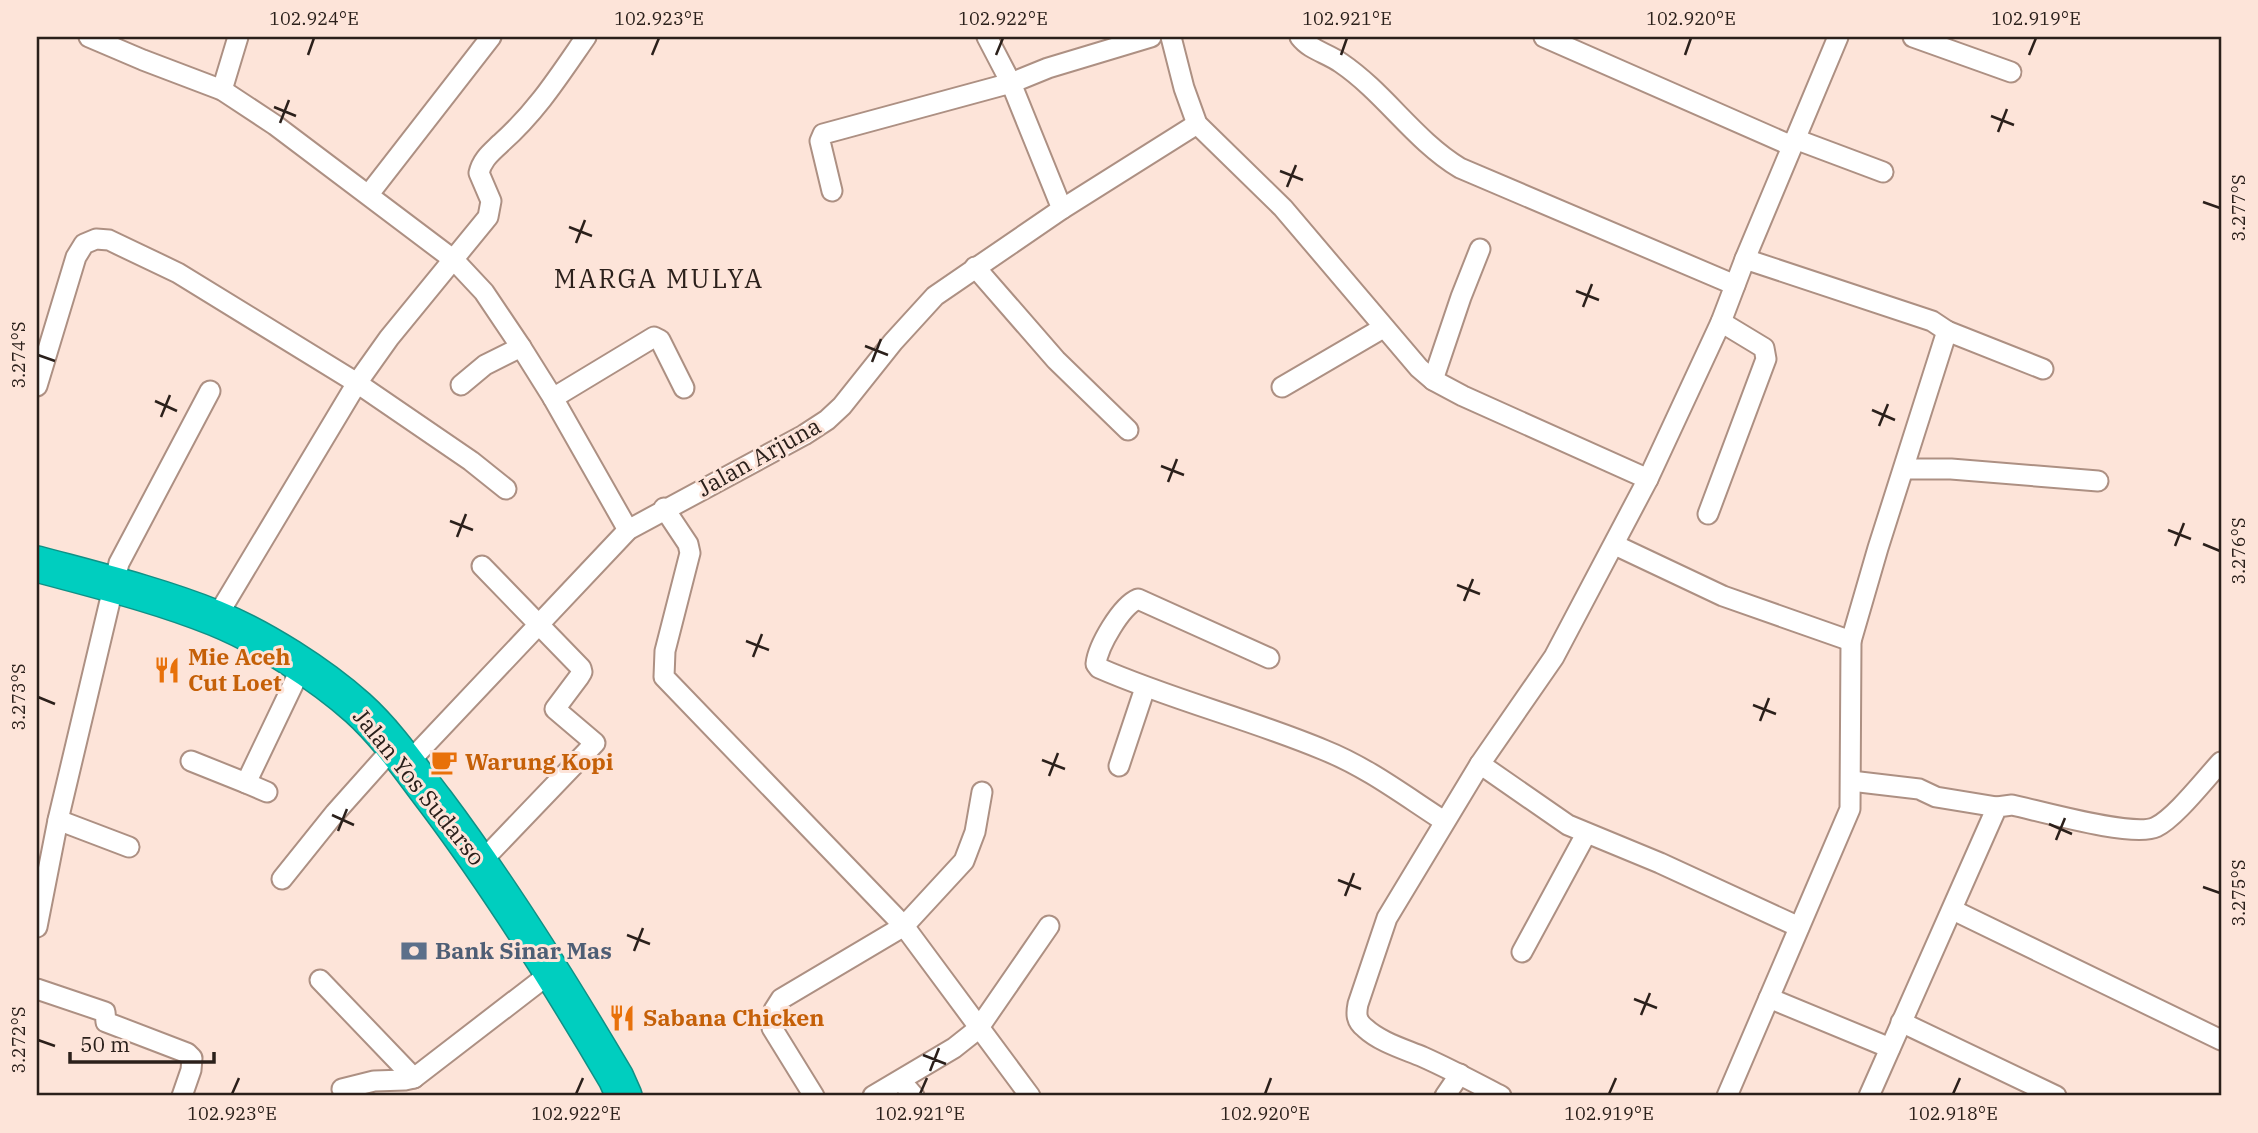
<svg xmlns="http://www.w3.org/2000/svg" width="2258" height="1133" font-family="'IBM Plex Serif',serif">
<rect width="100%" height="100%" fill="#fde4d9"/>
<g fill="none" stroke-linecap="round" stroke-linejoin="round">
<g stroke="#ad9083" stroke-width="23">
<g id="street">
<path d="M89,37L143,60L222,90L275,125L454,260L484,292L521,347L553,398L628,530"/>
<path d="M987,37L1011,83L1062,209"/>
<path d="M1171,37L1184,88L1197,124L1283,208L1419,368L1433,380L1463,396L1648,479"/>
<path d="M1300,37C1310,50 1327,53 1341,63C1385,93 1414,140 1460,168L1735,285"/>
<path d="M1544,37L1792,146"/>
<path d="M1913,37L2011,72"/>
<path d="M222,90L238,37"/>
<path d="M1795,139L1883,172"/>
<path d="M832,191L820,141L823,134L1011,83L1048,68L1151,37"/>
<path d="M369,194L491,37"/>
<path d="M975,267L1056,360L1128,430"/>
<path d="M1947,331L2043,369"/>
<path d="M1433,380L1461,297L1480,249"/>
<path d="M461,385L485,365L521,347"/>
<path d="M37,386L76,257L84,244L96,239L109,240L178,273L357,383L471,461L506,489"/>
<path d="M1282,387L1383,328"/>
<path d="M553,398L654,337L660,340L684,388"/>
<path d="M1905,469H1951L2098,481"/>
<path d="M664,508L688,544L690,553L665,651L664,677L904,926L1030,1096"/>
<path d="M1708,514L1766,359L1764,348L1721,322"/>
<path d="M1615,545L1723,596L1851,641"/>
<path d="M216,618L357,383L389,338L488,217L491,201L479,173C482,159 492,152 501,143C537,111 559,76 586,37"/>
<path d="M1269,658L1138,599C1121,606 1098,646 1096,664L1099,668C1172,700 1250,719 1324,750C1367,767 1405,796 1444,821"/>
<path d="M191,761L246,783"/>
<path d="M407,764L628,530L804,435L827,420L842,406L893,342L935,296L1062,209L1197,124"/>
<path d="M1480,764L1568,825L1660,863L1799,927"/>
<path d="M1119,766L1145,688"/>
<path d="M1851,781L1919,789L1936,797L1997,807"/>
<path d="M267,792L246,783L302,666"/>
<path d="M58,820L129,847"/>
<path d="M481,862L595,743L555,709L579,677L582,672L581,668L482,566"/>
<path d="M282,879L335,813L393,748"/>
<path d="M1953,910L2221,1040"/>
<path d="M37,927L58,820L119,563L210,391"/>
<path d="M1522,952L1586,834"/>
<path d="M320,980L414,1078"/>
<path d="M37,989L105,1012L106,1022L187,1053L192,1058L191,1070L182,1096"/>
<path d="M1769,998L1890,1048"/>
<path d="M1901,1022L2056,1096"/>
<path d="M901,1081L914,1096"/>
<path d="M342,1089L374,1081L405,1080L414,1078L553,971"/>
<path d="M814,1096L772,1028L774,1010L781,999L904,926L964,861L975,832L982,792"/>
<path d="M873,1096L954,1048L978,1029L1049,926"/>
<path d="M1445,1096L1460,1074"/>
<path d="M1501,1096C1476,1083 1450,1069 1423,1057C1404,1049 1380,1042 1365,1028C1356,1021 1356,1014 1358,1004L1387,918L1480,764L1554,657L1648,479L1721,322L1745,259L1838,37"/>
<path d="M1727,1096L1850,809L1851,641L1878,548L1947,331L1932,321L1745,259"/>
<path d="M1869,1096L1997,807L2012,805C2040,811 2134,838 2156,827C2175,818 2205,779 2221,762"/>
</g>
</g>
<g stroke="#0f9186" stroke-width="38">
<path id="highway" d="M37,564C96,580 158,595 215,618C262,637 320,674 358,708C388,735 412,771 436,802C502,890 560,983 616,1078L624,1096"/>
</g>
<use href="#street" stroke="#fff" stroke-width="19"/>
<use href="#highway" stroke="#00cebf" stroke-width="35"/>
</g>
<path fill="none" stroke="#2b201b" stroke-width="2.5" d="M308,55L314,38M652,55L659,38M996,55L1003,38M1341,55L1347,38M1685,55L1691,38M2029,55L2036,38M274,107L296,116M1991,116L2014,125M280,123L289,100M1998,132L2007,109M1280,171L1303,180M1287,187L1296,165M2203,202L2220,208M569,227L592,236M576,243L585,220M1576,291L1599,300M1583,307L1592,284M865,346L888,355M38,355L55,361M872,362L881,339M155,401L177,411M1872,410L1895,420M161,417L170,395M1879,426L1888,404M1161,466L1184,475M1168,482L1177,459M450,521L473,530M2168,530L2191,539M457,537L466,514M2203,544L2220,551M2175,546L2184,523M1457,585L1480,594M1464,601L1473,579M746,641L769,650M753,657L762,634M38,697L55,704M1753,705L1776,714M1760,721L1769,698M1042,760L1065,769M1049,776L1058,753M332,815L354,825M2049,824L2072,834M338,831L347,809M2056,840L2065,818M1338,880L1361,889M2203,887L2220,893M1345,896L1354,873M627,935L650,944M634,951L643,928M1634,999L1657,1008M1641,1015L1650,993M38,1040L55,1046M923,1055L946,1064M930,1071L939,1048M232,1094L239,1078M576,1094L583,1078M920,1094L927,1078M1265,1094L1271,1078M1609,1094L1616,1078M1953,1094L1960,1078"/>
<defs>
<g id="restaurant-bare" transform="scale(2.1)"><path d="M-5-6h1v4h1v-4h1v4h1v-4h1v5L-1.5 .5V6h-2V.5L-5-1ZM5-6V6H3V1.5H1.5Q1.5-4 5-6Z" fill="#e8710a" stroke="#fde4d9" stroke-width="2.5" paint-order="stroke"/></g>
<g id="cafe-bare" transform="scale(2.1)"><path d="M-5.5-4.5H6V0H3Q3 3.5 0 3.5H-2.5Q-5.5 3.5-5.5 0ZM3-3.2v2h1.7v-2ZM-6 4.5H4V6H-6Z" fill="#e8710a" stroke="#fde4d9" stroke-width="2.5" paint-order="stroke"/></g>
<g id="bank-bare" transform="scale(2.1)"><path d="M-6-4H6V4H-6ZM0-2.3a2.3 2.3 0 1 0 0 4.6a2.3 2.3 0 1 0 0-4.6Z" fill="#5c6f8a" stroke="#fde4d9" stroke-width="2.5" paint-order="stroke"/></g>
</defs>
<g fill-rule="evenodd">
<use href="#restaurant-bare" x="167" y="670"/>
<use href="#cafe-bare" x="444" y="762"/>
<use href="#bank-bare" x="414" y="951"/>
<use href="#restaurant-bare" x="622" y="1018"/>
</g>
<g text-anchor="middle" stroke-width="6" stroke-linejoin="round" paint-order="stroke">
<g font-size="23" fill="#2b201b" stroke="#fde4d9">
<text transform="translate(759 457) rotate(-29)" y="8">Jalan Arjuna</text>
<text transform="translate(419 787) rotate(51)" y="8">Jalan Yos Sudarso</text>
</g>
<g font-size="23" font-weight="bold" fill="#c56008" stroke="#fde4d9" text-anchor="start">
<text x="188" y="665">Mie Aceh<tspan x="188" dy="26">Cut Loet</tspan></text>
<text x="465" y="770">Warung Kopi</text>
<text x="643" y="1026">Sabana Chicken</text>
</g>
<g font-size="23" font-weight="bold" fill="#4e5e75" stroke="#fde4d9" text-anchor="start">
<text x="435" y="959">Bank Sinar Mas</text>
</g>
<g font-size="26" letter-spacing="2" fill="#2b201b" stroke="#fde4d9">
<text x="659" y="288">MARGA MULYA</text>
</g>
</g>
<rect width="2258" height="1133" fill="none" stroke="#fde4d9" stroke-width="77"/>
<path d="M70 1052v10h144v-10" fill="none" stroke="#2b201b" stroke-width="3.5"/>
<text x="80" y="1052" font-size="21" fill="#2b201b" stroke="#fde4d9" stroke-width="5" paint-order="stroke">50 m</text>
<rect x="38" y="38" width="2182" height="1056" fill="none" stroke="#2b201b" stroke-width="2.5"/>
<g font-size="18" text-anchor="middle" fill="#2b201b">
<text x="314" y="25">102.924°E</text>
<text x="659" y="25">102.923°E</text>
<text x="1003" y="25">102.922°E</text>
<text x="1347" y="25">102.921°E</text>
<text x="1691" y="25">102.920°E</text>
<text x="2036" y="25">102.919°E</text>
<text transform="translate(2239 208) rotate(-90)" y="6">3.277°S</text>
<text transform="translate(19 355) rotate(-90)" y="6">3.274°S</text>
<text transform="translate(2239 551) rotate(-90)" y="6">3.276°S</text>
<text transform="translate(19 697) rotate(-90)" y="6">3.273°S</text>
<text transform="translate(2239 893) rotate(-90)" y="6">3.275°S</text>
<text transform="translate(19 1040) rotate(-90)" y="6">3.272°S</text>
<text x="232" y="1120">102.923°E</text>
<text x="576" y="1120">102.922°E</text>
<text x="920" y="1120">102.921°E</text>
<text x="1265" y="1120">102.920°E</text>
<text x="1609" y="1120">102.919°E</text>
<text x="1953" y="1120">102.918°E</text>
</g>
</svg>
